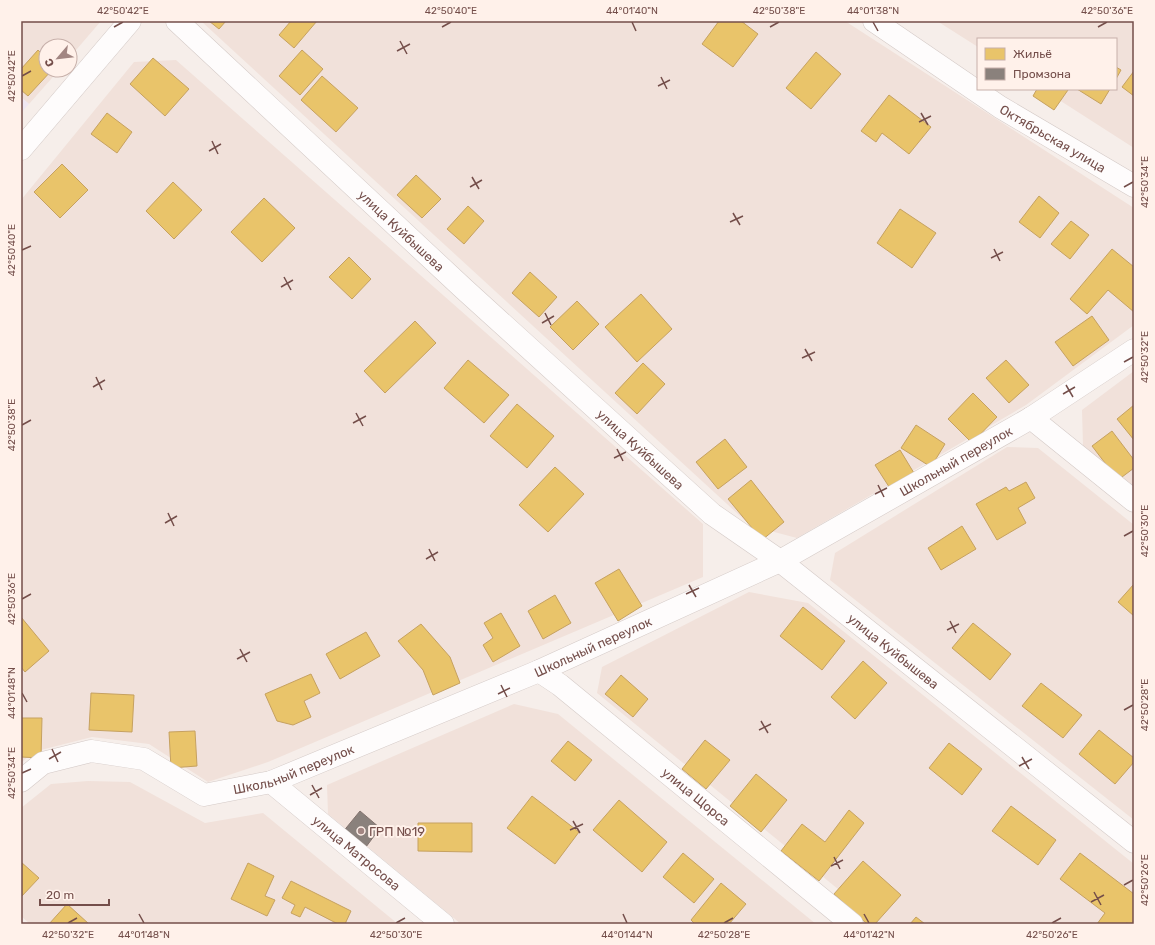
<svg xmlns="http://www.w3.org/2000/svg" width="1155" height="945" font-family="Rubik,sans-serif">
<rect width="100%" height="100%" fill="#f6eeea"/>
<g fill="#f1e1da">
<path d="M21,21H101L70,57V46H46V70H59L29,104L21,97Z"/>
<path d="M201,21H845L1134,208V325L1026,405L797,538L751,526Z"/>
<path d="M937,21H1134V148L1042,89H1116V39H978V47Z"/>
<path d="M176,60L703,524V577L268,762L208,782L149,744L92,737L33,752L21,763V200L134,62Z"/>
<path d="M1134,371V486L1083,446L1082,410Z"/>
<path d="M1007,447L1038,448L1134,525V820L830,580L835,553Z"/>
<path d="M749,592L808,603L1134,864V924H881L597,693L602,667Z"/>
<path d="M514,704L558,714L816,924H461L328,814L327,785Z"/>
<path d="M88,781L130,782L205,823L263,813L398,924H30L21,916V808L51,784Z"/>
</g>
<path fill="#efe7f2" d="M21,97L29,104L21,113Z"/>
<g fill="#e9c46a" stroke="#c6a160">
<path d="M209,21H226L219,29Z"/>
<path d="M291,21H317L294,48L279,35Z"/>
<path d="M719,21H741L758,34L733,67L702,44Z"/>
<path d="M38,50L46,58V70H52L28,96L21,90V69Z"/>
<path d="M302,50L323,69L300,95L279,76Z"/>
<path d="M816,52L841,74L811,109L786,88Z"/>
<path d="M153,58L189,89L165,116L130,84Z"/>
<path d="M1116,67L1121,70L1116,79Z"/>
<path d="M1134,71V96L1122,87Z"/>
<path d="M322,76L358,108L336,132L301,100Z"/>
<path d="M1037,89H1067L1068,90L1054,110L1033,96Z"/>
<path d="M1077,89H1110L1101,104Z"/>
<path d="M889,95L931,127L909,154L882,133L876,142L861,131Z"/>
<path d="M107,113L132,132L117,153L91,134Z"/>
<path d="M62,164L88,190L60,218L34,192Z"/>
<path d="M416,175L441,199L422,218L397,195Z"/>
<path d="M173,182L202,210L174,239L146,211Z"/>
<path d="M1039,196L1059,213L1040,238L1019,222Z"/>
<path d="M264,198L295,228L262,262L231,232Z"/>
<path d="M468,206L484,221L464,244L447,229Z"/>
<path d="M900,209L936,233L912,268L877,243Z"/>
<path d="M1071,221L1089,235L1070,259L1051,244Z"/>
<path d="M1112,249L1134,267V312L1108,290L1087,314L1070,299Z"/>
<path d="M349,257L371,279L352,299L329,277Z"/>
<path d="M530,272L557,297L539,317L512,293Z"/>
<path d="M641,294L672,329L637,362L605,327Z"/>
<path d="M577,301L599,324L573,350L550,327Z"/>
<path d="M1092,316L1109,340L1073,366L1055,342Z"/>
<path d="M415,321L436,343L385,393L364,371Z"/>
<path d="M468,360L509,395L484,423L444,388Z"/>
<path d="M1006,360L1029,385L1009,403L986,378Z"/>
<path d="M643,363L665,384L637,414L615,393Z"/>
<path d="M973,393L997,417L972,443L948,419Z"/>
<path d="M517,404L554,436L527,468L490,436Z"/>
<path d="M1134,405V440L1117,419Z"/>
<path d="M916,425L945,444L931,467L901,448Z"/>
<path d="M1112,431L1134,460V468L1118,480L1092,446Z"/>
<path d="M725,439L747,467L718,489L696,462Z"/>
<path d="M900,450L917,478L893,493L875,465Z"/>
<path d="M555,467L584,494L548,532L519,505Z"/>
<path d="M751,480L784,522L762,540L728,499Z"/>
<path d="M1026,482L1035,498L1018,508L1026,523L997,540L976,504L1006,487L1009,491Z"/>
<path d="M962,526L976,549L941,570L928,548Z"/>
<path d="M619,569L642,606L618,621L595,583Z"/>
<path d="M1134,584V616L1118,602Z"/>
<path d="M555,595L571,623L543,639L528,611Z"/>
<path d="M803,607L845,641L822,670L780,636Z"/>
<path d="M501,613L520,646L493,662L483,645L493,638L484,623Z"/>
<path d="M21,617L49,651L25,672L21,667Z"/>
<path d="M973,623L1011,654L990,680L952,648Z"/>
<path d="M421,624L450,657L460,683L433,695L423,670L398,641Z"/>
<path d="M366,632L380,656L340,679L326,654Z"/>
<path d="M863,661L887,683L855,719L831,697Z"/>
<path d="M311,674L320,693L304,701L311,717L293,725L277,721L265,694Z"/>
<path d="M621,675L648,699L633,717L605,694Z"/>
<path d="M1041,683L1082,715L1063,738L1022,706Z"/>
<path d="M91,693L134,695L132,732L89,730Z"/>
<path d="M21,718H42L41,758L21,757Z"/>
<path d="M1099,730L1134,758V762L1115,784L1079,754Z"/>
<path d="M195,731L197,766L171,768L169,732Z"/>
<path d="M705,740L730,760L706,789L682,769Z"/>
<path d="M568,741L592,760L575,781L551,761Z"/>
<path d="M949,743L982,769L962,795L929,768Z"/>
<path d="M756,774L787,800L761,832L730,806Z"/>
<path d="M532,796L579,832L555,864L507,828Z"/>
<path d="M619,800L667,842L642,872L593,830Z"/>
<path d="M1011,806L1056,840L1038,865L992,831Z"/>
<path d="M849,810L864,823L819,881L781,851L802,824L825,842Z"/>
<path d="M418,823H472V852L418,851Z"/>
<path d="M683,853L714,879L694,903L663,877Z"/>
<path d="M1080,853L1134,894V921L1132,924L1126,923L1125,924H1097L1105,913L1060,879Z"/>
<path d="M863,861L901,895L875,924H867L834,894Z"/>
<path d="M21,862L39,878L21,897Z"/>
<path d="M248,863L274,876L265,896L275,900L267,916L231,899Z"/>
<path d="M291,881L351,911L345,924H338L305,907L300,917L291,913L295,905L282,898Z"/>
<path d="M721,883L746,904L729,924H695L691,920Z"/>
<path d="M67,904L89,924H49Z"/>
<path d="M916,917L925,924H910Z"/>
</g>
<path fill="#8a817c" stroke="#83726d" d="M360,811L380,828L363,851L342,833Z"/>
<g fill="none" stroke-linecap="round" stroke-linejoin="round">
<g stroke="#d4cac7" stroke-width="23">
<g id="minor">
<path id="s1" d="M177,21L464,289L712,514L780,561L1134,842"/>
<path id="s2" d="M874,21L1000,107L1134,186"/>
<path d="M21,149L130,21"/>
<path d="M1031,418L1134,501"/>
<path id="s3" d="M539,671L560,685L852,924"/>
<path id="s4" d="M21,781L43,763L91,751L144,759L204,795L271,782L539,671L780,561L1031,418L1134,350"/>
<path id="s5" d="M271,782L443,924"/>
</g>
</g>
<use href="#minor" stroke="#fefcfc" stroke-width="22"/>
</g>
<path fill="none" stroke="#744e4a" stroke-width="1.5" d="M632,22L636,31M873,22L878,31M114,27L123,22M442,27L451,22M770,27L779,22M1098,27L1107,22M400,41L407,54M397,51L410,44M22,76L31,71M661,77L667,89M658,86L670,80M921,113L928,125M919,122L931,116M212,141L218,154M209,151L221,144M472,177L479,189M470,187L482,180M1124,187L1133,182M733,213L740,225M730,222L743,216M994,249L1000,261M22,250L31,246M991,258L1003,252M284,277L291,290M281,287L293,280M545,313L551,325M542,323L554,316M805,349L812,361M802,358L815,352M1124,362L1133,357M96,377L102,390M1066,385L1073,397M93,387L105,380M1063,394L1075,387M356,413L363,426M353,423L366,416M22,425L31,420M617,449L623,461M614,458L626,452M878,485L884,497M875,494L887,488M168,513L174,526M165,523L177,516M1124,536L1133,531M429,549L435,561M426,559L438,552M689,585L696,597M686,594L699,588M22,599L31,594M950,621L956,633M947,630L959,624M240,649L247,662M237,659L250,652M501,685L507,697M22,693L27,702M498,694L510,688M1124,710L1133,705M761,721L768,733M759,730L771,724M52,749L58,762M1022,757L1029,769M49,759L61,752M1019,766L1032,759M22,773L31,769M312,785L319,798M310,795L322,788M573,821L580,833M570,830L583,824M834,857L840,869M831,866L843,860M1124,885L1133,880M1094,892L1101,905M1091,902L1104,895M139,914L144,923M623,914L627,923M864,914L869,923M68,923L77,918M396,923L405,918M724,923L733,918M1052,923L1061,918"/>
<circle fill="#a28682" stroke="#fff1ea" stroke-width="1.5" cx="361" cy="831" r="4"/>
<g text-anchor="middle" stroke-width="4" stroke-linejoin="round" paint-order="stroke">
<g font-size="13" fill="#744e4a" stroke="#fff1ea">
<text dy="5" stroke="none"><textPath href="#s2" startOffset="214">Октябрьская улица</textPath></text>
<text dy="5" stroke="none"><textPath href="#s1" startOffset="307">улица Куйбышева</textPath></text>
<text dy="5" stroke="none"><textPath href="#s1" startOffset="631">улица Куйбышева</textPath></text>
<text dy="5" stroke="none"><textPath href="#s4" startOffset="1027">Школьный переулок</textPath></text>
<text dy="5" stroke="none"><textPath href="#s4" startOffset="619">Школьный переулок</textPath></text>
<text dy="5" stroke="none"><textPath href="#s1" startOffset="955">улица Куйбышева</textPath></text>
<text dy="5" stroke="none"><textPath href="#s4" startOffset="295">Школьный переулок</textPath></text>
<text dy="5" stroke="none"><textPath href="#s3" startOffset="201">улица Щорса</textPath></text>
<text dy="5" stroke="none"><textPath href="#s5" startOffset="111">улица Матросова</textPath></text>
</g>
<g font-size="13" fill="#744e4a" stroke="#fff1ea" text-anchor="start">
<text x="369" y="836">ГРП №19</text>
</g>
</g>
<rect width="1155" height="945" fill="none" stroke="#fff1ea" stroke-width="44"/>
<rect x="977" y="38" width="140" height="52" fill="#fff1ea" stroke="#c7b0aa"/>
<rect x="985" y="48" width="20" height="12" fill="#e9c46a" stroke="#c7b0aa"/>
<text x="1013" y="58" font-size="12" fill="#744e4a">Жильё</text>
<rect x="985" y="68" width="20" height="12" fill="#8a817c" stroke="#c7b0aa"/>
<text x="1013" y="78" font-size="12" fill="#744e4a">Промзона</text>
<g transform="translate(58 58) rotate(242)"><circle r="19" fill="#fff1ea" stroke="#c7b0aa"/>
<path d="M0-3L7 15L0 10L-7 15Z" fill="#a28682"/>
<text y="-6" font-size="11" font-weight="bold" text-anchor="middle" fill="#744e4a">С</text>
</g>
<path d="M40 899v6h69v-6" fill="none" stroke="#744e4a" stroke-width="2"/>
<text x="46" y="899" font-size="12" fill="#744e4a" stroke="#fff1ea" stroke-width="3" paint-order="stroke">20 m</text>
<rect x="22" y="22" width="1111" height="901" fill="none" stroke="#744e4a" stroke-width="1.5"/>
<g font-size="10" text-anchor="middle" fill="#744e4a">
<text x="123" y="14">42°50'42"E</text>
<text x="451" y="14">42°50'40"E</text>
<text x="632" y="14">44°01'40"N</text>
<text x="779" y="14">42°50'38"E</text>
<text x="873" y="14">44°01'38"N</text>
<text x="1107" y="14">42°50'36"E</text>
<text transform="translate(11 76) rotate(-90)" y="4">42°50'42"E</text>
<text transform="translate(1144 182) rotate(-90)" y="4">42°50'34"E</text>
<text transform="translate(11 250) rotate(-90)" y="4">42°50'40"E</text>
<text transform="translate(1144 357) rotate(-90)" y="4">42°50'32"E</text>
<text transform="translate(11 425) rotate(-90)" y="4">42°50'38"E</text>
<text transform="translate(1144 531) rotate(-90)" y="4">42°50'30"E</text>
<text transform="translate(11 599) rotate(-90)" y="4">42°50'36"E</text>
<text transform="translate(11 693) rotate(-90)" y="4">44°01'48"N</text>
<text transform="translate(1144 705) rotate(-90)" y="4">42°50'28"E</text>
<text transform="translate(11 773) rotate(-90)" y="4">42°50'34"E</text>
<text transform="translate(1144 880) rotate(-90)" y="4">42°50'26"E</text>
<text x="68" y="938">42°50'32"E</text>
<text x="144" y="938">44°01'48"N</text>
<text x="396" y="938">42°50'30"E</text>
<text x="627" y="938">44°01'44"N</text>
<text x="724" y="938">42°50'28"E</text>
<text x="869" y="938">44°01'42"N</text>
<text x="1052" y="938">42°50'26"E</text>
</g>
</svg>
